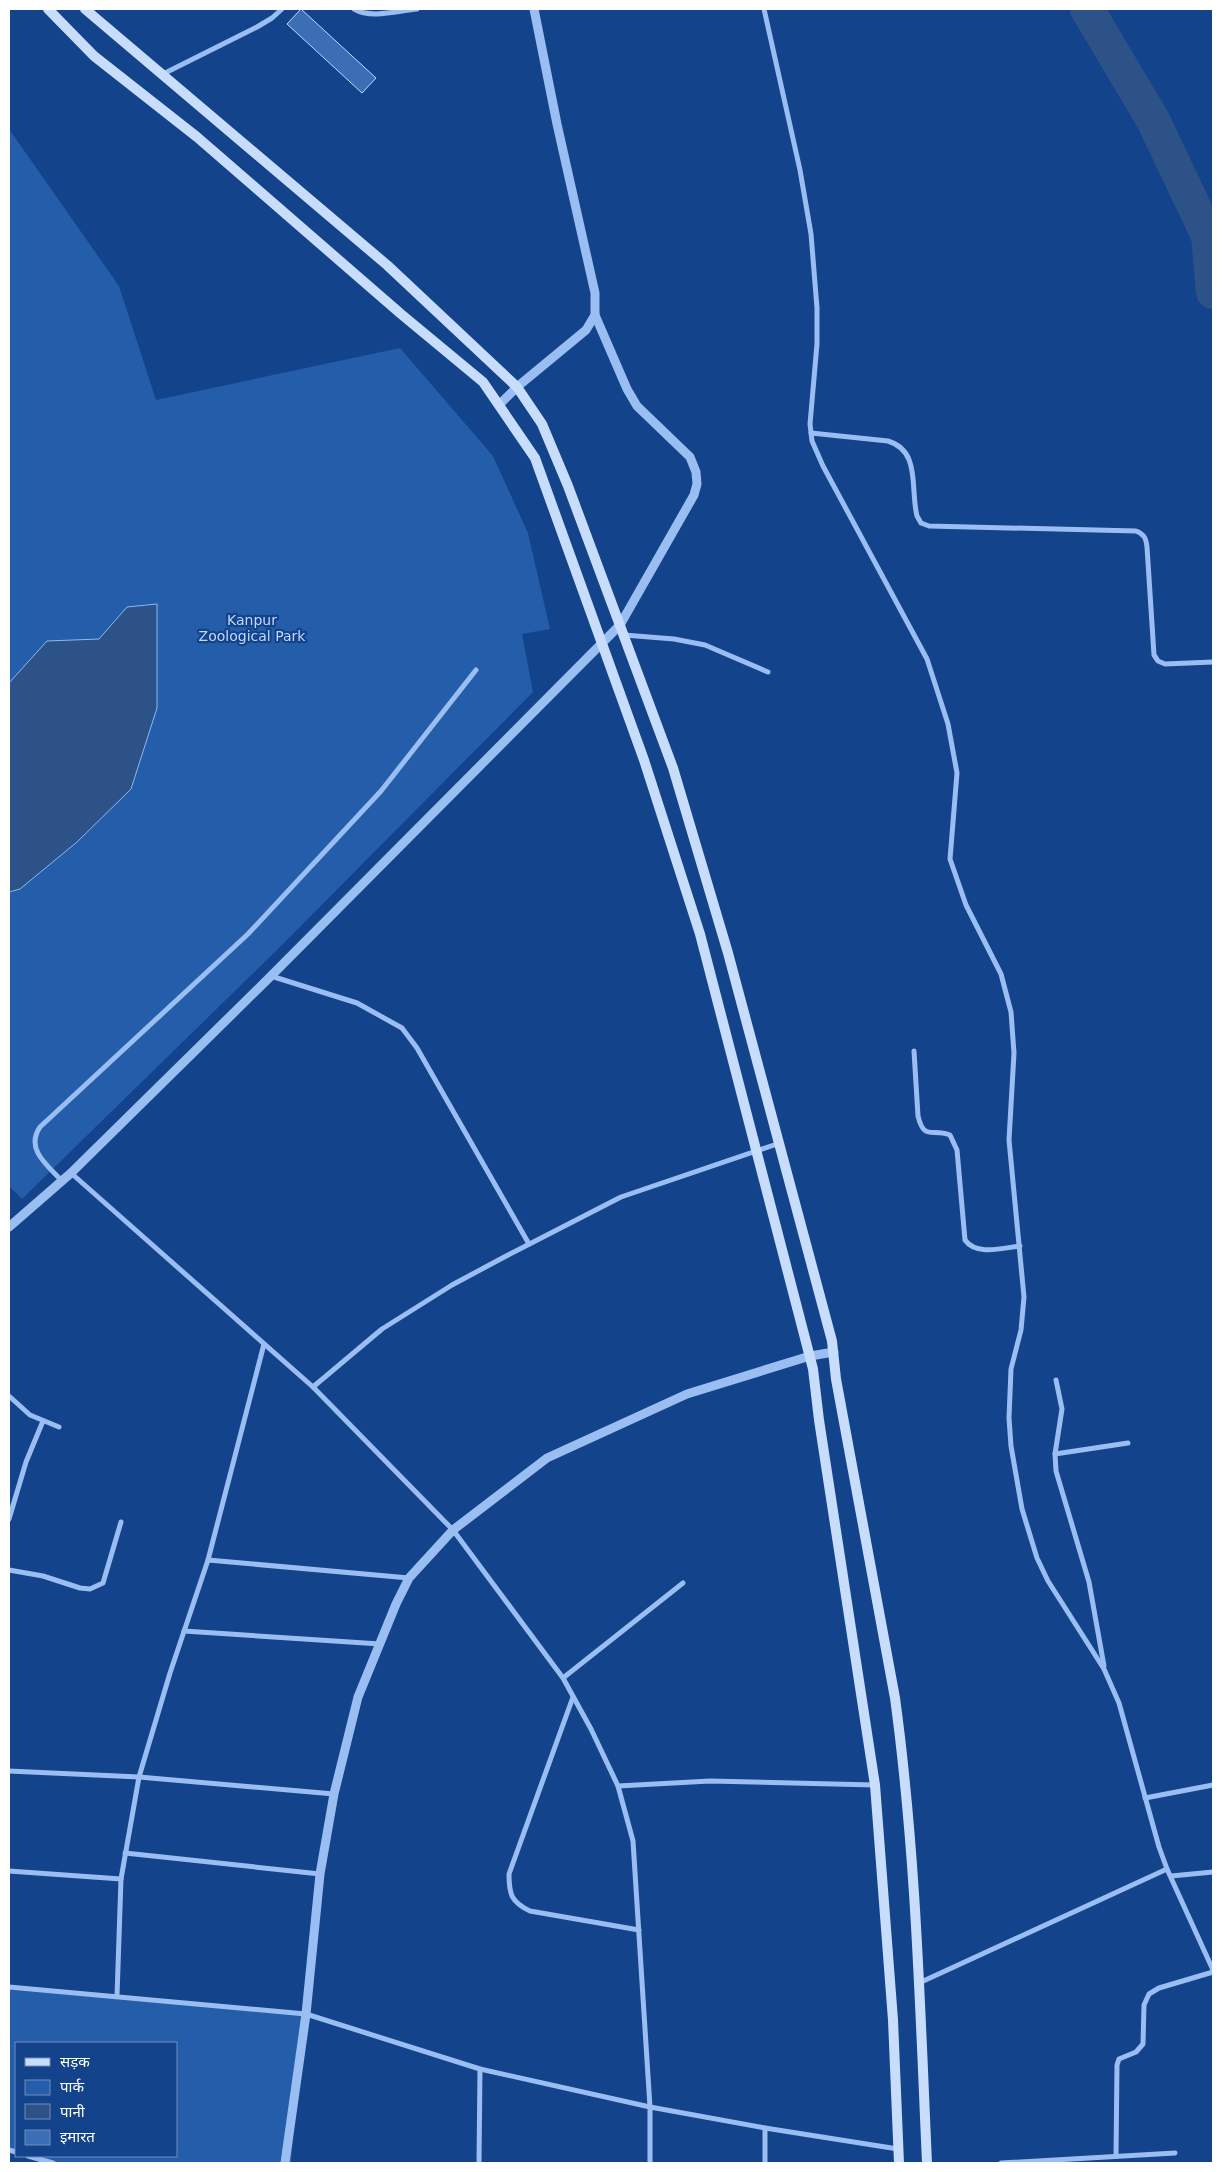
<svg xmlns="http://www.w3.org/2000/svg" width="1222" height="2172" font-family="'DejaVu Sans','Noto Sans Devanagari',sans-serif">
<rect width="100%" height="100%" fill="#12438b"/>
<g fill="#245daa">
<path d="M9,129L119,286L156,400L400,348L493,456L528,533L550,629L522,634L533,692L280,947L22,1199L9,1186Z"/>
<path d="M9,1987L303,2013L291,2163H54L29,2156H176V2043H16V2152L9,2150Z"/>
</g>
<path fill="#2d5287" stroke="#8bb9f4" d="M157,604V708L131,789L77,842L20,889L9,892V683L47,641L99,639L127,607Z"/>
<g fill="none" stroke-linecap="round" stroke-linejoin="round">
<path stroke="#2d5287" stroke-width="34" d="M1087,9L1153,120L1208,236L1213,292"/>
</g>
<path fill="#3b6eb4" stroke="#c0dafc" d="M301,9L376,78L362,93L287,24Z"/>
<g fill="none" stroke-linecap="round" stroke-linejoin="round">
<g stroke="#9abef1" stroke-width="5">
<path d="M354,9C371,19 397,11 417,9"/>
<path d="M764,9L800,170L811,234L817,308V344L810,424L812,441L823,466L927,659L948,724L957,773L950,859L966,905L1001,974L1011,1012L1014,1053L1009,1140L1024,1297L1021,1330L1011,1369L1009,1418L1011,1446L1022,1509L1037,1558L1048,1581L1104,1669L1119,1703L1159,1847L1167,1869L1213,1970"/>
<path d="M163,74L257,27L272,18L282,9"/>
<path d="M811,433L888,441C921,451 910,488 917,516L921,523L929,526L1136,531C1144,534 1146,538 1147,547L1154,655L1158,661L1165,664L1213,662"/>
<path d="M624,635L674,639L705,645L768,672"/>
<path d="M271,976L357,1003L402,1028L417,1048L529,1244"/>
<path d="M914,1051L918,1116C924,1141 932,1128 950,1135L957,1150L965,1240C976,1256 1003,1248 1020,1246"/>
<path d="M71,1173L313,1387L453,1530L563,1678L591,1729L618,1786L633,1841L650,2107V2163"/>
<path d="M62,1181C47,1165 25,1149 40,1127L248,934L381,791L476,670"/>
<path d="M1056,1380L1062,1409L1055,1454L1056,1471L1089,1582L1104,1666"/>
<path d="M313,1387L382,1329L452,1285L508,1255L621,1197L780,1143"/>
<path d="M9,1396L30,1415L59,1427"/>
<path d="M1055,1454L1128,1443"/>
<path d="M9,1519L26,1462L43,1421"/>
<path d="M208,1560L409,1578"/>
<path d="M9,1570L43,1576L80,1588L90,1589L103,1583L121,1522"/>
<path d="M184,1631L380,1644"/>
<path d="M563,1678L683,1583"/>
<path d="M573,1697L509,1874C509,1894 511,1902 530,1911L639,1930"/>
<path d="M9,1771L139,1777L334,1794"/>
<path d="M618,1786L710,1781L875,1785"/>
<path d="M1145,1798L1213,1785"/>
<path d="M125,1853L320,1874"/>
<path d="M9,1871L121,1879"/>
<path d="M1171,1876L1213,1872"/>
<path d="M919,1983L1167,1869"/>
<path d="M9,1987L306,2014L480,2069L650,2107L765,2128L898,2149"/>
<path d="M117,1996L121,1879L139,1777L170,1673L208,1560L264,1344"/>
<path d="M9,2150L16,2152"/>
<path d="M28,2156L53,2163"/>
<path d="M1116,2156L1117,2065L1119,2059L1136,2052L1143,2044L1144,2005L1149,1994L1159,1988L1213,1972"/>
<path d="M479,2163L480,2069"/>
<path d="M765,2163V2128"/>
<path d="M1001,2163L1175,2153"/>
</g>
<g stroke="#9abef1" stroke-width="9">
<path d="M499,405L517,387L586,330L595,315V293L557,124L534,9"/>
<path d="M9,1227L71,1173L271,976L620,625L694,495L697,484L696,472L690,457L637,406L627,389L595,315"/>
<path d="M285,2163L306,2014L320,1874L334,1794L358,1697L396,1604L409,1578L453,1530L547,1458L687,1394L810,1356L834,1352"/>
</g>
<g stroke="#c8ddfb" stroke-width="10">
<path d="M48,9L94,56L197,137L401,314L483,382L535,458L644,760L700,934L813,1369L819,1420L875,1785L893,2020L899,2163"/>
<path d="M85,9L387,265L517,387L542,424L568,486L673,768L728,953L832,1341L836,1379L895,1698C916,1852 920,2008 927,2163"/>
</g>
</g>
<g text-anchor="middle" stroke-width="4.5" stroke-linejoin="round" paint-order="stroke">
<g font-size="14" fill="#c0dafc" stroke="#12438b">
<text x="252" y="625">Kanpur<tspan x="252" dy="16">Zoological Park</tspan></text>
</g>
</g>
<rect width="1222" height="2172" fill="none" stroke="#ffffff" stroke-width="20"/>
<rect x="15" y="2042" width="162" height="115" fill="#12438b" stroke="#718eb9"/>
<rect x="25" y="2058" width="25" height="8" fill="#c8ddfb" stroke="#718eb9"/>
<text x="60" y="2067" font-size="15" fill="#ffffff">सड़क</text>
<rect x="25" y="2080" width="25" height="15" fill="#245daa" stroke="#718eb9"/>
<text x="60" y="2092" font-size="15" fill="#ffffff">पार्क</text>
<rect x="25" y="2104" width="25" height="15" fill="#2d5287" stroke="#718eb9"/>
<text x="60" y="2117" font-size="15" fill="#ffffff">पानी</text>
<rect x="25" y="2130" width="25" height="15" fill="#3b6eb4" stroke="#718eb9"/>
<text x="60" y="2142" font-size="15" fill="#ffffff">इमारत</text>
</svg>
